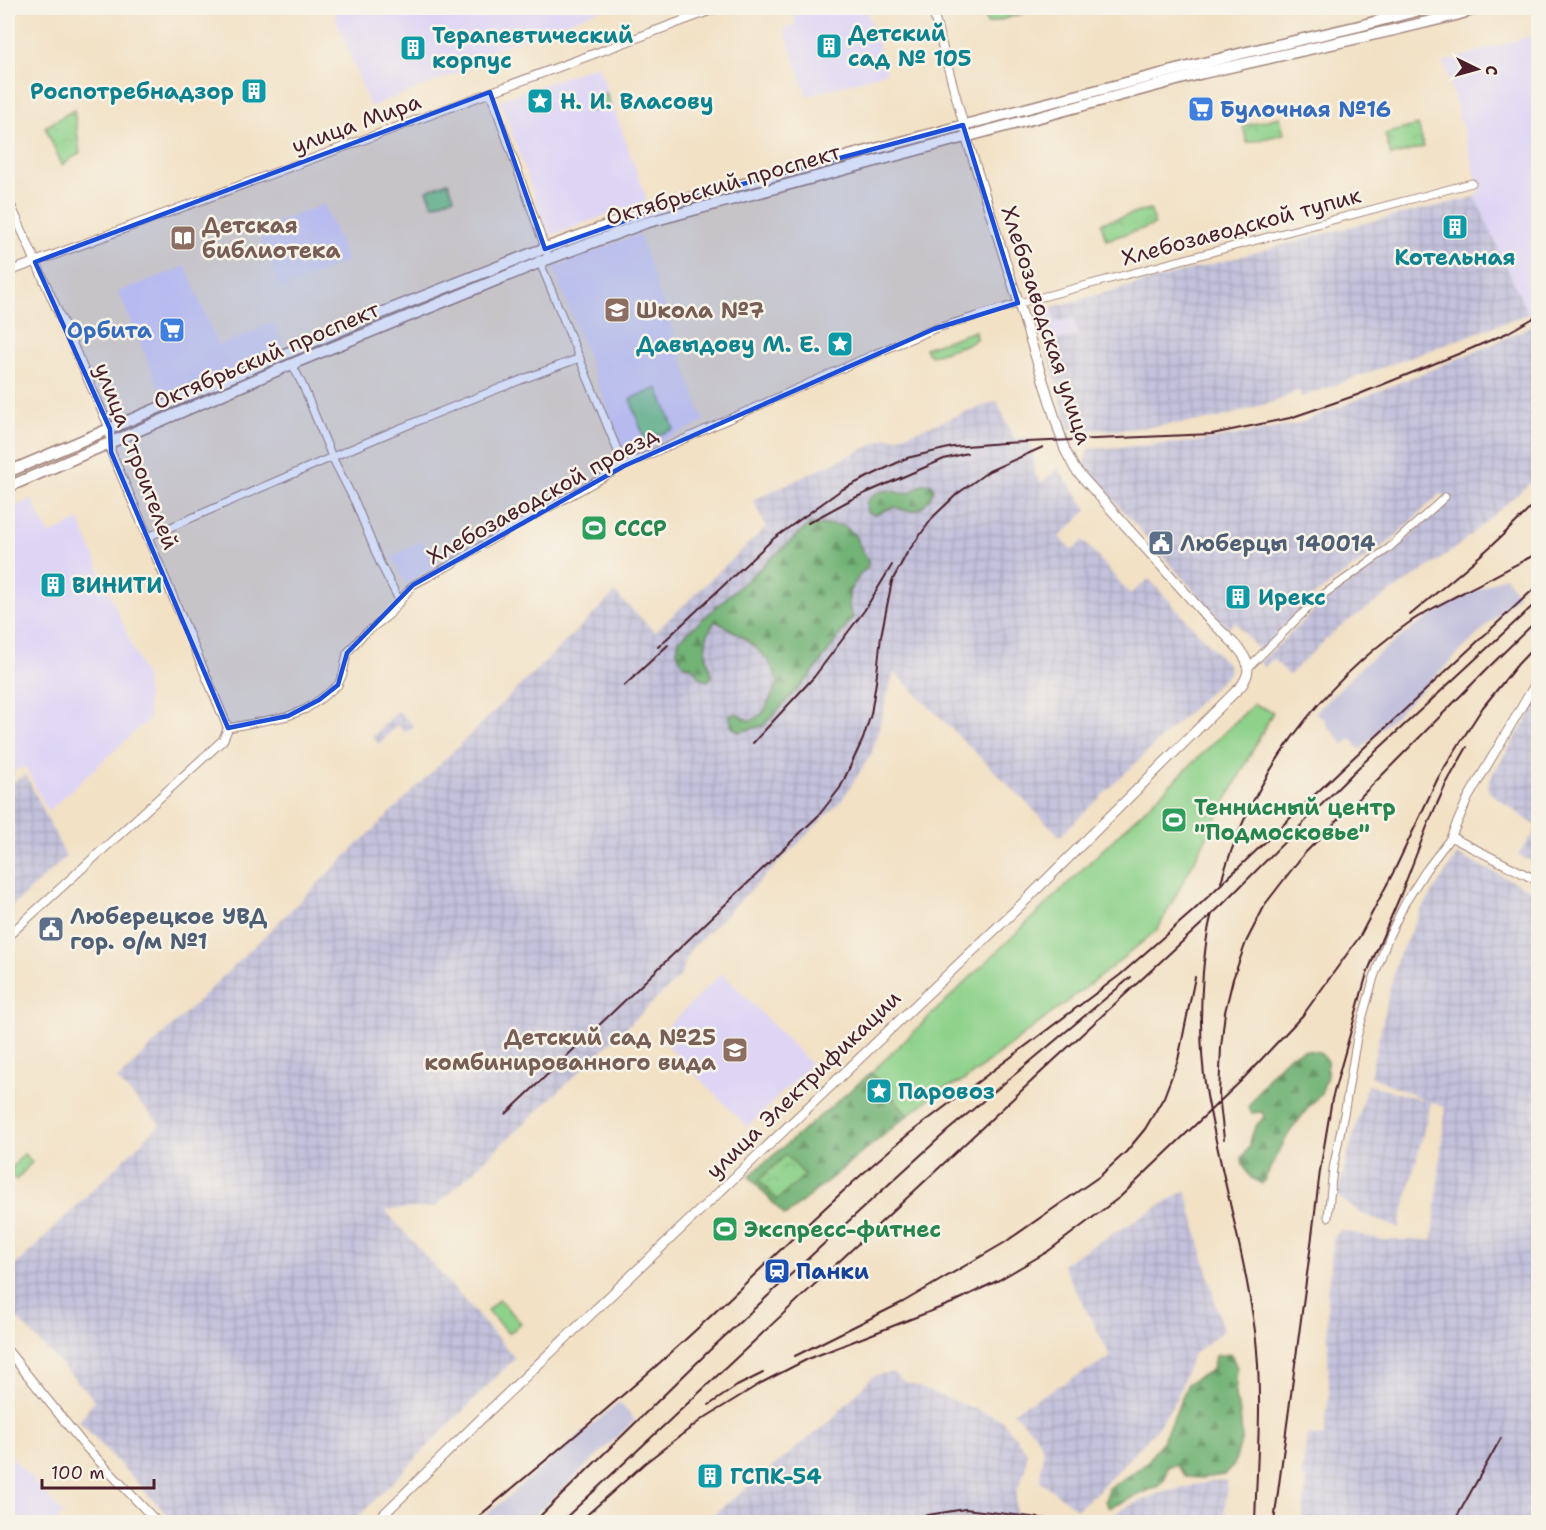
<svg xmlns="http://www.w3.org/2000/svg" width="1546" height="1530" font-family="'Shantell Sans',sans-serif">
<defs>
<pattern id="industrial-grid" width="8" height="8" patternUnits="userSpaceOnUse" patternTransform="scale(1.5)"><rect width="8" height="8" fill="#c3c1db"/><path d="M0 4h8M4 0v8" fill="none" stroke="#a9a5bc"/></pattern>
<pattern id="forest-firs" width="22" height="20" patternUnits="userSpaceOnUse" patternTransform="scale(1.5)"><rect width="22" height="20" fill="#72b376"/><path d="M5 1l3.5 6h-7zM16 11l3.5 6h-7z" fill="#609161"/></pattern>
<pattern id="park-crowns" width="20" height="18" patternUnits="userSpaceOnUse" patternTransform="scale(1.5)"><rect width="20" height="18" fill="#8dd18a"/><path d="M2 6a3 3 0 1 1 6 0M12 15a3 3 0 1 1 6 0" fill="none" stroke="#7bb377"/></pattern>
</defs>
<rect width="100%" height="100%" fill="#f7f3e8"/>
<filter id="ink" filterUnits="userSpaceOnUse"><feTurbulence type="fractalNoise" baseFrequency=".0167" numOctaves="2"/><feDisplacementMap in="SourceGraphic" scale="12" xChannelSelector="R" yChannelSelector="G"/><feConvolveMatrix kernelMatrix="1 2 1 2 8 2 1 2 1" color-interpolation-filters="sRGB"/></filter>
<filter id="wash" filterUnits="userSpaceOnUse"><feTurbulence type="fractalNoise" baseFrequency=".008" numOctaves="4" result="noise"/><feDisplacementMap in="SourceGraphic" scale="24" xChannelSelector="R" yChannelSelector="G"/><feGaussianBlur stdDeviation="1.35" result="paint"/><feColorMatrix in="noise" values="0 0 0 0 0 0 0 0 0 0 0 0 0 0 0 0 0 1.4 0 .05"/><feComposite in="paint" operator="in"/></filter>
<g filter="url(#wash)">
<rect width="100%" height="100%" fill="#f2e1c5"/>
<g fill="#ded5f5">
<path d="M332,8H605L488,52L491,60L370,107Z"/>
<path d="M791,8H866L887,72L807,96L784,29L796,24Z"/>
<path d="M1538,34V305L1528,314L1475,197L1480,190L1444,62Z"/>
<path d="M598,65L647,200L549,236L500,100Z"/>
<path d="M324,204L347,261L281,289L257,230Z"/>
<path d="M639,234L704,422L626,456L553,267Z"/>
<path d="M186,266L218,346L274,323L285,349L164,399L118,292Z"/>
<path d="M1052,307L1056,322L1074,317L1079,335L1045,344L1039,311Z"/>
<path d="M32,499L49,535L79,520L146,679L149,719L48,811L25,766L8,774V509Z"/>
<path d="M422,541L435,564L406,584L392,557Z"/>
<path d="M722,973L811,1064L747,1127L658,1036Z"/>
<path d="M8,1453L63,1514L54,1522H8Z"/>
</g>
<g fill="url(#industrial-grid)">
<path d="M1475,197L1528,314L1302,397L1299,390L1279,400L1216,419L1121,430L1069,429L1045,344L1078,335L1074,317L1056,322L1052,307L1369,222Z"/>
<path d="M1538,320V470L1529,484L1451,552L1339,627L1289,675L1273,659L1264,667L1259,663L1319,606L1392,552L1449,500L1441,493L1390,541L1312,597L1260,652L1235,622L1227,628L1084,467L1088,449L1197,442L1295,425L1484,348L1527,328Z"/>
<path d="M997,401L1014,439L1029,438L1033,451L1034,473L1041,483L1058,468L1087,510L1060,537L1072,551L1083,540L1130,594L1149,579L1228,665L1229,673L1060,836L894,672L872,753L841,801L689,951L681,976L435,1207L385,1210L515,1358L353,1522H174L79,1421L95,1400L8,1309V1273L160,1124L117,1080L615,593L655,632L766,527L753,500L887,438H896Z"/>
<path d="M1538,701V822L1536,826L1488,791L1489,780Z"/>
<path d="M398,711L414,726L406,733L397,725L379,744L372,737Z"/>
<path d="M26,775L66,857L8,910V784Z"/>
<path d="M1538,828V864L1518,855Z"/>
<path d="M1457,855L1538,893V1522H1302L1307,1482L1302,1476L1307,1435L1324,1437L1329,1393L1327,1294L1334,1236L1341,1230L1382,1240H1433L1445,1107L1431,1102L1399,1228L1360,1213L1337,1196L1367,1085L1428,1101L1370,1076L1397,959L1422,909Z"/>
<path d="M1186,1190L1223,1331L1193,1354L1175,1402L1154,1432L1099,1490L1077,1509L1040,1481L1043,1449L1035,1433L1012,1412L1111,1357L1062,1264Z"/>
<path d="M891,1372L905,1382L1001,1419L1027,1452L1025,1470L1017,1492L1015,1522H704L831,1420L873,1376Z"/>
<path d="M1227,1480L1224,1522H1105L1122,1509L1157,1494L1213,1481Z"/>
</g>
<g fill="#c3c1db">
<path d="M1505,576L1518,595L1360,750L1351,738L1344,745L1325,723V720L1315,713L1363,665L1417,625L1451,604Z"/>
<path d="M619,1402L635,1420L527,1522H478Z"/>
</g>
<g fill="#8dd18a" stroke="#6c785a" stroke-width="1.5">
<path d="M983,8H1022L1024,13L987,24Z"/>
<path d="M606,93L610,104L590,111L586,100Z"/>
<path d="M658,388L674,429L645,440L630,399Z"/>
<path d="M1254,704L1273,712L1158,929L1107,971L965,1080L940,1091L908,1115L871,1073Z"/>
<path d="M24,1154L32,1162L16,1180L8,1172Z"/>
<path d="M499,1299L521,1323L509,1334L487,1311Z"/>
</g>
<g fill="url(#forest-firs)" stroke="#5e6950" stroke-width="1.5">
<path d="M924,483L932,484L934,490C927,503 921,514 904,510C899,509 899,507 894,507C888,508 881,512 875,515L867,512L866,503L876,493L888,490L905,494L912,491Z"/>
<path d="M809,525H843L854,534L868,562L867,568L860,574L849,592V608L853,617L812,674L763,726L739,732L731,726L730,715L736,713L743,718L751,721L763,713L778,683C777,679 776,673 774,670C762,648 737,632 715,621C701,641 705,654 712,676L708,681L701,679L692,667L683,664L677,652L679,640Z"/>
<path d="M1304,1050L1319,1052L1327,1060V1076L1321,1094L1307,1109L1289,1133L1262,1184L1250,1177L1243,1165L1242,1158L1250,1146L1251,1137L1256,1126L1264,1117L1262,1112L1252,1113L1248,1107L1269,1076L1289,1056Z"/>
<path d="M871,1073L908,1115L785,1216L749,1176Z"/>
<path d="M1231,1354L1237,1368L1235,1397L1240,1412L1242,1438L1234,1465L1224,1475L1202,1478L1186,1477L1176,1465L1167,1466L1165,1479L1158,1486L1109,1508L1105,1501L1109,1488L1146,1464L1162,1441L1174,1417L1188,1383L1212,1370L1215,1356Z"/>
</g>
<g fill="url(#park-crowns)" stroke="#6c785a" stroke-width="1.5">
<path d="M74,110L80,153L62,165L45,127Z"/>
<path d="M1280,117L1284,134L1247,143L1243,126Z"/>
<path d="M1418,125L1424,147L1391,156L1385,134Z"/>
<path d="M448,182L454,197L433,205L427,190Z"/>
<path d="M1150,209L1155,225L1106,240L1101,223Z"/>
<path d="M975,331L976,339L971,343L933,355L928,354L925,348Z"/>
<path d="M786,1155L805,1175L777,1200L759,1180Z"/>
</g>
</g>
<g filter="url(#ink)">
<g fill="none" stroke-linecap="round" stroke-linejoin="round">
<g stroke="#9e8078" stroke-width="9">
<g id="minor">
<path d="M490,92L549,259"/>
<path d="M539,260L624,466"/>
<path d="M292,364L303,386L332,457L356,504L380,563L400,602"/>
<path d="M148,537C291,475 433,411 580,358"/>
<path d="M1248,668L1317,599L1389,548L1445,497"/>
<path d="M228,728L288,716L306,709L319,700L338,685L343,674L347,653L362,636L389,615L413,585L447,567L496,537L624,466L872,355L934,329L1023,302L1472,183"/>
<path d="M1328,1217L1333,1169L1345,1109L1357,1037L1374,977L1389,936L1405,903L1426,870L1451,837"/>
</g>
</g>
<g stroke="#9e8078" stroke-width="10">
<g id="tertiary">
<path d="M932,8L965,130"/>
<path d="M8,199L110,429L111,452L141,521L228,728L223,740L8,936"/>
<path d="M8,272L717,8"/>
<path d="M1538,679L1468,798L1451,837L1538,881"/>
<path d="M8,1351L83,1444L157,1522"/>
</g>
</g>
<g stroke="#9e8078" stroke-width="11">
<path id="secondary" d="M376,1522L487,1413L1025,901L1242,685C1247,677 1250,670 1246,660C1240,646 1217,628 1206,616C1162,567 1119,518 1075,469L1065,450L966,136"/>
</g>
<g stroke="#9e8078" stroke-width="13">
<g id="primary">
<path d="M8,472L374,316L535,252L642,213L690,198L759,180L1032,107L1243,53L1359,26L1427,8"/>
<path d="M8,487L292,364L543,261L645,223L1203,73L1398,29L1456,15L1478,8"/>
</g>
</g>
<use href="#minor" stroke="#fff" stroke-width="7"/>
<use href="#tertiary" stroke="#fff" stroke-width="8"/>
<use href="#secondary" stroke="#fff" stroke-width="9"/>
<use href="#primary" stroke="#fff" stroke-width="10"/>
<g stroke="#4a1f2b" stroke-width="2">
<path d="M808,523L852,499L944,459L967,453"/>
<path d="M1410,615C1454,578 1499,542 1538,500"/>
<path d="M658,647L773,539L841,490L907,458L953,447L1003,443L1212,434L1290,418L1357,395L1468,350L1507,333L1532,319L1538,313"/>
<path d="M624,686L668,645"/>
<path d="M753,743L814,677L864,611L892,565"/>
<path d="M1221,882C1252,776 1320,685 1410,622C1426,611 1445,602 1462,593C1488,580 1513,566 1538,553"/>
<path d="M1212,914C1206,933 1205,953 1203,972C1200,1011 1200,1052 1206,1090C1220,1171 1244,1250 1255,1331C1263,1395 1257,1459 1255,1522"/>
<path d="M506,1114L819,815L840,788L863,739L871,714L876,682L881,636L892,581L907,553L934,516L957,494L989,471L1043,447"/>
<path d="M1224,1139L1219,1094L1221,1047L1225,1012L1233,979L1246,942L1266,903L1303,855L1491,665L1538,619"/>
<path d="M795,1356L903,1302L1004,1243L1100,1176L1126,1152L1145,1129L1164,1097L1178,1060L1195,977"/>
<path d="M709,1405L737,1386L763,1373"/>
<path d="M472,1522C548,1458 626,1395 699,1327C769,1262 836,1194 910,1133L1120,975L1193,911L1352,759L1538,585"/>
<path d="M534,1522L712,1348L829,1239L946,1132L1131,977"/>
<path d="M561,1522L1052,1062L1222,905L1359,767L1538,601"/>
<path d="M579,1522L645,1463L701,1420L761,1383L808,1359L952,1303L999,1280L1047,1252L1120,1197L1241,1081L1303,1015L1360,936L1395,869L1438,778L1456,749L1483,707L1518,664L1538,643"/>
<path d="M892,1522L897,1520L965,1509L1047,1519L1054,1522"/>
<path d="M1274,1522L1311,1244L1320,1171L1332,1099L1367,973L1401,894L1428,824L1446,784L1467,747"/>
<path d="M1454,1522L1501,1438"/>
</g>
</g>
</g>
<path fill="#1d4ed8" fill-opacity="0.2" stroke="#1d4ed8" stroke-width="4.5" stroke-linejoin="round" d="M490,92L545,249L690,198L963,125L1018,303L934,329L624,466L413,585L347,653L338,685L319,700L288,716L228,728L111,452L110,429L35,262Z"/>
<defs>
<g id="building-square" transform="scale(1.35)"><rect x="-9" y="-9" width="18" height="18" rx="4" fill="#0f9aa8" stroke="#f7f3e8"/><path d="M-4-6H4V6H1V3H-1V6H-4ZM-2.5-4.3h1.7v1.8h-1.7ZM.8-4.3h1.7v1.8H.8ZM-2.5-1h1.7V.8h-1.7ZM.8-1h1.7V.8H.8Z" fill="#fff"/></g>
<g id="sight-square" transform="scale(1.35)"><rect x="-9" y="-9" width="18" height="18" rx="4" fill="#0f9aa8" stroke="#f7f3e8"/><path d="M0-6L1.8-2.2L6-1.7L2.9 1.2L3.7 5.4L0 3.3L-3.7 5.4L-2.9 1.2L-6-1.7L-1.8-2.2Z" fill="#fff"/></g>
<g id="supermarket-square" transform="scale(1.35)"><rect x="-9" y="-9" width="18" height="18" rx="4" fill="#3f7fe0" stroke="#f7f3e8"/><path d="M-6-5.5h2.5l.6 2H6L4.5 2H-2.5L-4.4-4H-6ZM-1.5 3.2a1.3 1.3 0 1 0 .1 0ZM3 3.2a1.3 1.3 0 1 0 .1 0Z" fill="#fff"/></g>
<g id="library-square" transform="scale(1.35)"><rect x="-9" y="-9" width="18" height="18" rx="4" fill="#8d6e63" stroke="#f7f3e8"/><path d="M-6-4Q-3-5.5-.7-3.5V5Q-3 3-6 4ZM6-4Q3-5.5 .7-3.5V5Q3 3 6 4Z" fill="#fff"/></g>
<g id="school-square" transform="scale(1.35)"><rect x="-9" y="-9" width="18" height="18" rx="4" fill="#8d6e63" stroke="#f7f3e8"/><path d="M0-5L7-2L0 1L-7-2ZM-4 1L0 2.5L4 1V4Q0 6-4 4Z" fill="#fff"/></g>
<g id="stadium-square" transform="scale(1.35)"><rect x="-9" y="-9" width="18" height="18" rx="4" fill="#2e9e5b" stroke="#f7f3e8"/><path d="M0-5a6.5 5 0 1 0 0 10a6.5 5 0 1 0 0-10ZM-3.5-1.8h7v3.6h-7Z" fill="#fff"/></g>
<g id="civic-square" transform="scale(1.35)"><rect x="-9" y="-9" width="18" height="18" rx="4" fill="#5c6f8a" stroke="#f7f3e8"/><path d="M-.6-6.5H3V-4.5H.6V-3L4-1V1h2V6H-6V1h2V-1L-.6-3ZM-1.2 2.5V6h2.4V2.5Z" fill="#fff"/></g>
<g id="station-square" transform="scale(1.35)"><rect x="-9" y="-9" width="18" height="18" rx="4" fill="#1a4fb4" stroke="#f7f3e8"/><path d="M-3-6H3Q5-6 5-4V2Q5 4 3 4L4.5 6H3L1.5 4h-3L-3 6H-4.5L-3 4Q-5 4-5 2V-4Q-5-6-3-6ZM-3.5-4v3h7v-3ZM-3.5 1v1.5H-2V1ZM2 1v1.5H3.5V1Z" fill="#fff"/></g>
</defs>
<g fill-rule="evenodd">
<use href="#building-square" x="829" y="46"/>
<use href="#building-square" x="413" y="48"/>
<use href="#building-square" x="254" y="91"/>
<use href="#sight-square" x="540" y="101"/>
<use href="#supermarket-square" x="1201" y="109"/>
<use href="#building-square" x="1455" y="227"/>
<use href="#library-square" x="183" y="238"/>
<use href="#school-square" x="617" y="310"/>
<use href="#supermarket-square" x="172" y="330"/>
<use href="#sight-square" x="840" y="344"/>
<use href="#stadium-square" x="594" y="528"/>
<use href="#civic-square" x="1161" y="543"/>
<use href="#building-square" x="53" y="585"/>
<use href="#building-square" x="1238" y="597"/>
<use href="#stadium-square" x="1174" y="820"/>
<use href="#civic-square" x="51" y="929"/>
<use href="#school-square" x="735" y="1050"/>
<use href="#sight-square" x="879" y="1091"/>
<use href="#stadium-square" x="725" y="1229"/>
<use href="#station-square" x="777" y="1271"/>
<use href="#building-square" x="710" y="1476"/>
</g>
<g text-anchor="middle" stroke-width="5" stroke-linejoin="round" paint-order="stroke">
<g font-size="22" font-weight="bold" fill="#0d838f" stroke="#f7f3e8" text-anchor="start">
<text x="848" y="41">Детский<tspan x="848" dy="25">сад № 105</tspan></text>
<text x="432" y="43">Терапевтический<tspan x="432" dy="25">корпус</tspan></text>
<text x="234" y="99" text-anchor="end">Роспотребнадзор</text>
<text x="560" y="109">Н. И. Власову</text>
<text x="1455" y="265" text-anchor="middle">Котельная</text>
<text x="820" y="352" text-anchor="end">Давыдову М. Е.</text>
<text x="72" y="593">ВИНИТИ</text>
<text x="1258" y="605">Ирекс</text>
<text x="898" y="1099">Паровоз</text>
<text x="730" y="1484">ГСПК-54</text>
</g>
<g font-size="22" font-weight="bold" fill="#366cbe" stroke="#f7f3e8" text-anchor="start">
<text x="1220" y="117">Булочная №16</text>
<text x="152" y="338" text-anchor="end">Орбита</text>
</g>
<g font-size="22" fill="#4a1f2b" stroke="#f7f3e8">
<text transform="translate(356 123) rotate(-20)" y="8">улица Мира</text>
<text transform="translate(723 184) rotate(-16)" y="8">Октябрьский проспект</text>
<text transform="translate(1241 226) rotate(-15)" y="8">Хлебозаводской тупик</text>
<text transform="translate(1047 325) rotate(72)" y="8">Хлебозаводская улица</text>
<text transform="translate(266 355) rotate(-23)" y="8">Октябрьский проспект</text>
<text transform="translate(137 456) rotate(69)" y="8">улица Строителей</text>
<text transform="translate(542 495) rotate(-29)" y="8">Хлебозаводской проезд</text>
<text transform="translate(803 1084) rotate(-44)" y="8">улица Электрификации</text>
</g>
<g font-size="22" font-weight="bold" fill="#785e54" stroke="#f7f3e8" text-anchor="start">
<text x="202" y="233">Детская<tspan x="202" dy="25">библиотека</tspan></text>
<text x="636" y="318">Школа №7</text>
<text x="716" y="1045" text-anchor="end">Детский сад №25<tspan x="716" dy="25">комбинированного вида</tspan></text>
</g>
<g font-size="22" font-weight="bold" fill="#27864d" stroke="#f7f3e8" text-anchor="start">
<text x="614" y="536">СССР</text>
<text x="1194" y="815">Теннисный центр<tspan x="1194" dy="25">"Подмосковье"</tspan></text>
<text x="744" y="1237">Экспресс-фитнес</text>
</g>
<g font-size="22" font-weight="bold" fill="#4e5e75" stroke="#f7f3e8" text-anchor="start">
<text x="1180" y="551">Люберцы 140014</text>
<text x="70" y="924">Люберецкое УВД<tspan x="70" dy="25">гор. о/м №1</tspan></text>
</g>
<g font-size="22" font-weight="bold" fill="#164399" stroke="#f7f3e8" text-anchor="start">
<text x="796" y="1279">Панки</text>
</g>
</g>
<rect width="1546" height="1530" fill="none" stroke="#f7f3e8" stroke-width="30"/>
<g transform="translate(1477 69) rotate(95)" stroke="#f7f3e8" stroke-width="4.5" paint-order="stroke">
<path d="M0-4.5L10 22L0 15L-10 22Z" fill="#4a1f2b"/>
<text y="-9" font-size="16" font-weight="bold" text-anchor="middle" fill="#4a1f2b">С</text>
</g>
<path d="M42 1479v9h112v-9" fill="none" stroke="#4a1f2b" stroke-width="3"/>
<text x="51" y="1479" font-size="18" fill="#4a1f2b" stroke="#f7f3e8" stroke-width="4.5" paint-order="stroke">100 m</text>
</svg>
